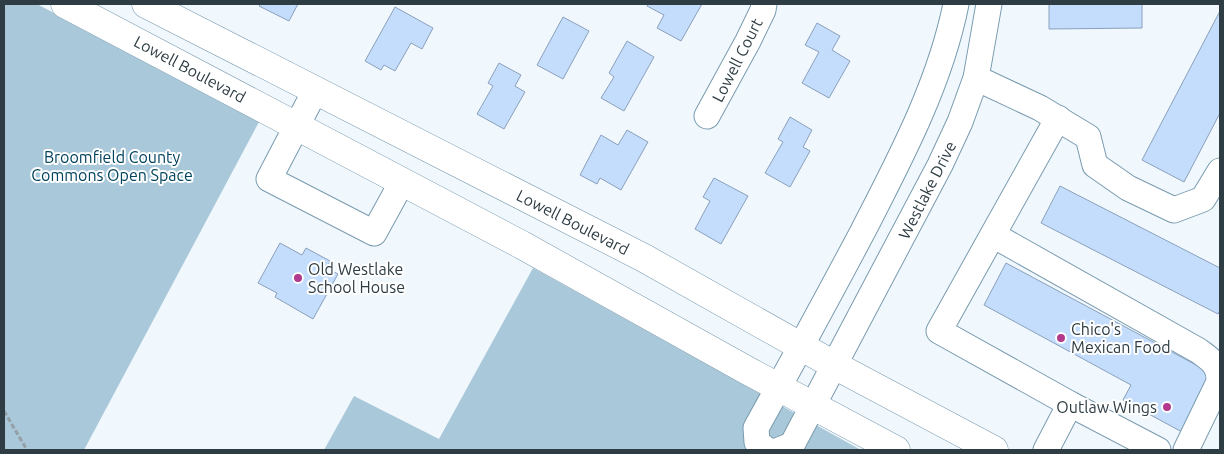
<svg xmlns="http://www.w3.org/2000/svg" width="1224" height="454" font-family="Ubuntu,sans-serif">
<rect width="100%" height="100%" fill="#f1f8fd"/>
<g fill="#a9c8da">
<path d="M4,4H37L259,122L84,450H4Z"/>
<path d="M533,268L861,450H324L354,396L439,439Z"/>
</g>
<g fill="#c4ddfd" stroke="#8aa0bb">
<path d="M261,4H298L289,21L259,6Z"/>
<path d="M648,4H702L681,41L657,28L664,15L647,6Z"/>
<path d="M1049,4H1142V28L1049,29Z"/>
<path d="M395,7L433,28L422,49L411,43L395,71L384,65L381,70L365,61Z"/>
<path d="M1220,11V113L1184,182L1142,160Z"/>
<path d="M563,17L589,31L563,79L537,65Z"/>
<path d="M817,23L840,36L832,50L850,61L829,98L802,83L819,52L805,45Z"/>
<path d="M627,41L654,57L624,111L601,98L614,77L609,73Z"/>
<path d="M499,63L521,75L515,86L525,92L504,129L477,114L493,86L488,83Z"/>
<path d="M790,117L812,130L803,147L810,151L790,187L765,173L783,142L778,139Z"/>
<path d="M627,130L648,142L621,190L600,178L597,184L580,175L601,135L618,145Z"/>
<path d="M714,178L748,196L721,244L695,229L710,201L703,197Z"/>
<path d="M1060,186L1220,268V310L1218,314L1041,223Z"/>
<path d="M280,243L302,255L306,248L330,261L327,268L338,274L313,319L275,297L277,293L258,283Z"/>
<path d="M1006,263L1213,374L1182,432L1123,400L1131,385L984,305Z"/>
</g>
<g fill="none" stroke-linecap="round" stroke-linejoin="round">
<g stroke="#799baf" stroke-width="27">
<g id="minor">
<path d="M976,78L1040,108L1088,137L1095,165L1128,188L1174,210L1203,199L1220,171"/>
<path d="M315,91L269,179L374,233L402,182"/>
<path d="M707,116L748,41L763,10L764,4"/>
<path d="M993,235L1199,351C1211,360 1220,365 1219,382L1186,450"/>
<path d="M1070,404L1158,450"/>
<path d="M767,450L757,442L756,428C792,363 828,297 863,231C900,159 940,84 956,4"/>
<path d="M779,450L792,445L940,165L960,122L976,78L989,4"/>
<path d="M1046,450L1070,404L939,331L1058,118"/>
</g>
</g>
<g stroke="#799baf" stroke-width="29">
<g id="major">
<path d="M65,4L522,245L750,372L896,450"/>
<path d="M146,4L644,258L834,365L994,450"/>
</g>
</g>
<path stroke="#959fa6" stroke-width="3" stroke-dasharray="5 2.5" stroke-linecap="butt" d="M4,411L27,450"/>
<use href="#minor" stroke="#fff" stroke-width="25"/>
<use href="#major" stroke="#fff" stroke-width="28"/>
</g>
<g fill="#b2398c" stroke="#fff" stroke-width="2">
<circle cx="298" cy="278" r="5"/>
<circle cx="1061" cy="338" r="5"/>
<circle cx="1167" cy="407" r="5"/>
</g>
<g text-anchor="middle" stroke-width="4" stroke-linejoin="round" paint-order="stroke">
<g font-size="16" fill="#2e3c44" stroke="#fff">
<text transform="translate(737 60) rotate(-63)" y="6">Lowell Court</text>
<text transform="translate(190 69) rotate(28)" y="6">Lowell Boulevard</text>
<text transform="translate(927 190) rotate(-63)" y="6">Westlake Drive</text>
<text transform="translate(573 222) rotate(27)" y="6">Lowell Boulevard</text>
</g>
<g font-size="16" fill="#00425d" stroke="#fff">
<text x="112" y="163">Broomfield County<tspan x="112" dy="18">Commons Open Space</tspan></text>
</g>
<g font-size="16" fill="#2e3c44" stroke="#fff" text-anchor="start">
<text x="308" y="275">Old Westlake<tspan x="308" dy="18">School House</tspan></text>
<text x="1071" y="335">Chico's<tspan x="1071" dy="18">Mexican Food</tspan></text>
<text x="1157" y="413" text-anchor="end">Outlaw Wings</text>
</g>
</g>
<rect width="1224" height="454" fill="none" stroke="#2e3c44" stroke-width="10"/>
</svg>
